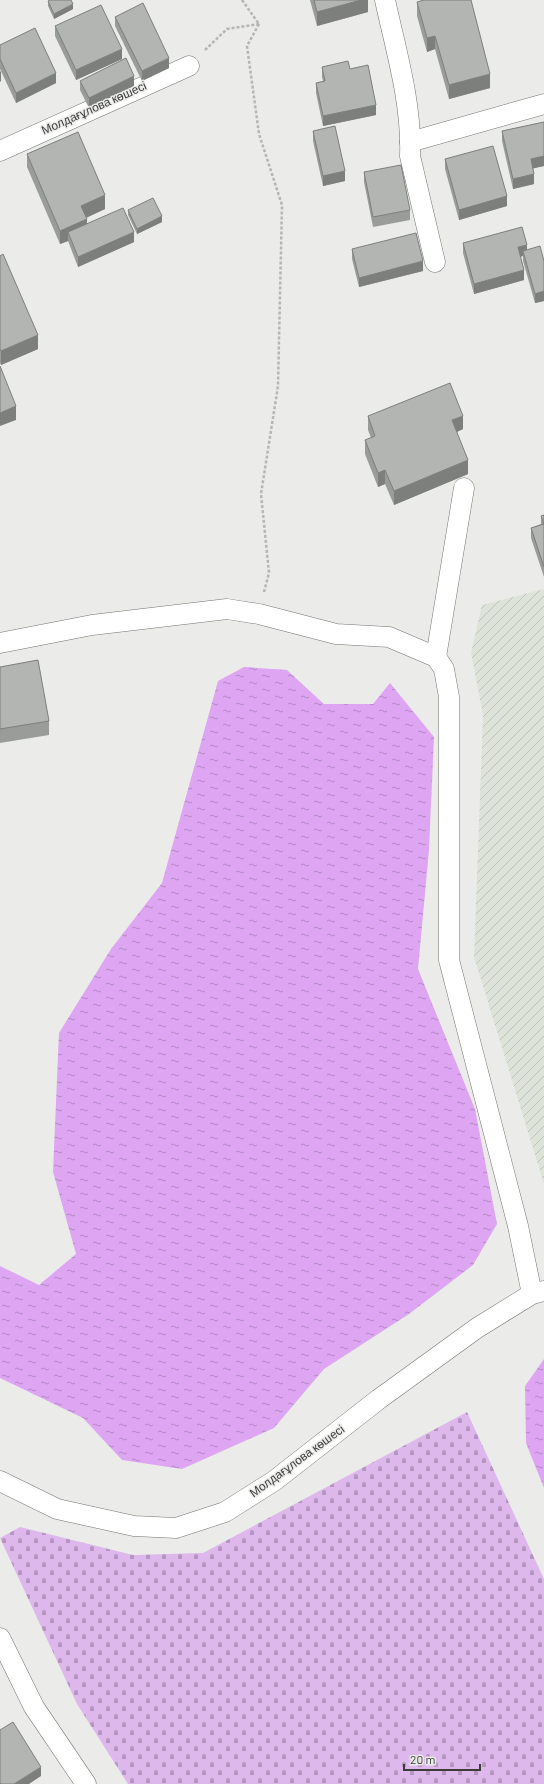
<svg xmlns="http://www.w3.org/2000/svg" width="544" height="1784" font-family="Barlow,sans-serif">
<defs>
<pattern id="industrial-furrows" width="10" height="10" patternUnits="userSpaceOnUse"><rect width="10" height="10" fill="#dee3d9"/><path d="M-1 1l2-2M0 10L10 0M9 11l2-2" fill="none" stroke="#bfc4bb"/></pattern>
<pattern id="cemetery-stones" width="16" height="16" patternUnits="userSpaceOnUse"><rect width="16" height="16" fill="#deb7ed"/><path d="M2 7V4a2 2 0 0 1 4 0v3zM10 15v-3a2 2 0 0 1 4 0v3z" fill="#b596c1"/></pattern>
<pattern id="water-ripples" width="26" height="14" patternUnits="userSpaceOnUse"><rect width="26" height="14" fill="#dda5f2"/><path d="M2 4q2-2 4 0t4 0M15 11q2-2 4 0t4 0" fill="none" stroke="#b488c5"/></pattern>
</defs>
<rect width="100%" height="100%" fill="#ebece9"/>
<path fill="url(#industrial-furrows)" d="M544,589V1184L474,957L483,715L471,653L482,605Z"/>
<path fill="url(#cemetery-stones)" d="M467,1412L544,1579V1784H128L77,1704L0,1538L20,1527L133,1555L203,1553Z"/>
<g fill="url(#water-ripples)">
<path d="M244,667L287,670L324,704H373L390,683L434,737L429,850L418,969L475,1109L497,1224L473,1265L409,1314L324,1369L274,1428L182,1469L122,1460L83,1418L0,1378V1266L39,1285L76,1254L53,1172L59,1033L111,949L162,883L218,681Z"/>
<path d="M544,1359V1488L526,1443L525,1386Z"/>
</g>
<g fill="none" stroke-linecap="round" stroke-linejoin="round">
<g stroke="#737572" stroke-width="21">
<g id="street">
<path d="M385,0C396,51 412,103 410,156L435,262"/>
<path d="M410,142L544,104"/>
<path d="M0,151L189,66"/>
<path d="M0,643L92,625L227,609L259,614L336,634L389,637L436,657L444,669L449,697V960L518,1226L532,1294"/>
<path d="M436,657L464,488"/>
<path d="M0,1481L57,1509L134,1526L176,1528L225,1512L274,1481L379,1399L477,1328L532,1294L544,1291"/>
<path d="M0,1638L34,1707L86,1784"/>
</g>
</g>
<g stroke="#b5b6b3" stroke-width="2.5" stroke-dasharray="3 2" stroke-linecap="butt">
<path d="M242,0L259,24"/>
<path d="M259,24L247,46L259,134L282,205L278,386L261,494L269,573L264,592"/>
<path d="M205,50L227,29L259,24"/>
</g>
<use href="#street" stroke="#fff" stroke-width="20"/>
</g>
<g fill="#9a9c99">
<path d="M310,0H368V12L317,26Z"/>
<path d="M48,1L73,9L54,19L48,6Z"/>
<path d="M417,2L490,88L449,99L435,49L427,52L417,16Z"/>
<path d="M115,17L169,68L142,81L115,26Z"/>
<path d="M55,26L122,59L76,80L55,36Z"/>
<path d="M0,45L56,83L16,103L0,69Z"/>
<path d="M322,67L350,69L376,115L323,126L316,93V83L323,81L322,77Z"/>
<path d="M80,81L134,86L89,108L80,90Z"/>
<path d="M544,122V166L533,168L534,184L513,189L502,141V131Z"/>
<path d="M313,131L345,181L323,186L313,141Z"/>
<path d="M27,154L105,209L86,218L87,224L134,242L78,267L68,241L60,244L27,167Z"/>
<path d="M445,159L507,206L459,220L445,169Z"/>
<path d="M364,172L410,210V220L373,227L364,182Z"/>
<path d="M128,210L162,222L137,234L128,215Z"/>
<path d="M463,243L527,250L544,261V301L535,303L523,261V256L520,257L524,280L474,294L463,253Z"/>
<path d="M352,249L423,271L359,287L352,259Z"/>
<path d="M0,256L38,349L1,365L0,363Z"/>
<path d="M368,416L463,429L457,432L468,474L394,505L385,484L378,487L365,454V440L371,438L368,430Z"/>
<path d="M544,515V577L531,538V528L541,524V516Z"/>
<path d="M0,667L49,721V735L0,743Z"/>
</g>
<g fill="#7d7f7d">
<path d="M361,0H368V12L317,26V12Z"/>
<path d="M73,4V9L54,19V14Z"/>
<path d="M435,36V49L427,52V38Z"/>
<path d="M122,49V59L76,80V70Z"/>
<path d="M169,58V68L142,81V71Z"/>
<path d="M1,71V81L0,82V72Z"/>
<path d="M56,73V83L16,103V93Z"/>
<path d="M490,74V88L449,99V85Z"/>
<path d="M134,76V86L89,108V98Z"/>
<path d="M376,105V115L323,126V116Z"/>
<path d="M544,156V166L531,169V159Z"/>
<path d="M345,171V181L323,186V176Z"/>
<path d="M534,174V184L513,189V179Z"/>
<path d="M105,195V209L81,220V206Z"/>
<path d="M507,196V206L459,220V210Z"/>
<path d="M162,216V222L137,234V229Z"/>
<path d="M87,219V233L68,232V241L60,244V231Z"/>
<path d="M134,232V242L78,267V257Z"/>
<path d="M527,245V254L523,251V256L518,257V247Z"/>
<path d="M423,261V271L359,287V278Z"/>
<path d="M524,270V280L474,294V284Z"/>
<path d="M544,291V301L535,303V294Z"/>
<path d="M38,335V349L1,365V351Z"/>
<path d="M16,406V420L0,426V413Z"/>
<path d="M463,416V429L452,434V420Z"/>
<path d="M468,460V474L394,505V491Z"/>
<path d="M385,470V484L378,487V473Z"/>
<path d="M41,1767V1776L29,1784H14Z"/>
</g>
<g fill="#b3b5b2" stroke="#7d7f7d">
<path d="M50,0H71L73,4L54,14L48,1Z"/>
<path d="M314,0H361L317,12Z"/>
<path d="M424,0H471L490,74L449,85L435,36L427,38L417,2Z"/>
<path d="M143,3L169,58L142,71L115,17Z"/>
<path d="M101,5L122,49L76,70L55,26Z"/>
<path d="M35,28L56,73L16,93L0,59V45Z"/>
<path d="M126,58L134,76L89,98L80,81Z"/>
<path d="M348,61L350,69L368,65L376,105L323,116L316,83L325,81L322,67Z"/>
<path d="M544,122V156L531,159L534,174L513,179L502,131Z"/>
<path d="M335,126L345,171L323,176L313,131Z"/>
<path d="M78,132L105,195L81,206L87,219L60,231L27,154Z"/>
<path d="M493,146L507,196L459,210L445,159Z"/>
<path d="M401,165L410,210L373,217L364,172Z"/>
<path d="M153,198L162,216L137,229L128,210Z"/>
<path d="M123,208L134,232L78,257L68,232Z"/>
<path d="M522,227L527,245L518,247L524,270L474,284L463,243Z"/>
<path d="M416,233L423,261L359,278L352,249Z"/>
<path d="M540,246L544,261V291L535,294L523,251Z"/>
<path d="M3,254L38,335L1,351L0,349V256Z"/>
<path d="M0,366L16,406L0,413Z"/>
<path d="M450,383L463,416L452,420L468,460L394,491L385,470L378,473L365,440L375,436L368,416Z"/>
<path d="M544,515V567L531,528L544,524L541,516Z"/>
<path d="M38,660L49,721L0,729V667Z"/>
<path d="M13,1722L41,1767L14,1784H1L0,1783V1730Z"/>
</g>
<g text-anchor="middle" stroke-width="3" stroke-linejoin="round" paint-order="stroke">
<g font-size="12" fill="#3b3c3a" stroke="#ebece9">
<text transform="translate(94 108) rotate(-24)" y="4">Молдағұлова көшесі</text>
<text transform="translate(297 1461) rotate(-36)" y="4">Молдағұлова көшесі</text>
</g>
</g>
<path d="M404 1764v6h76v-6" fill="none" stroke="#3b3c3a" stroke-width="2"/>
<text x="410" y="1764" font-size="12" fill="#3b3c3a" stroke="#ebece9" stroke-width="3" paint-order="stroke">20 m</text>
</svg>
